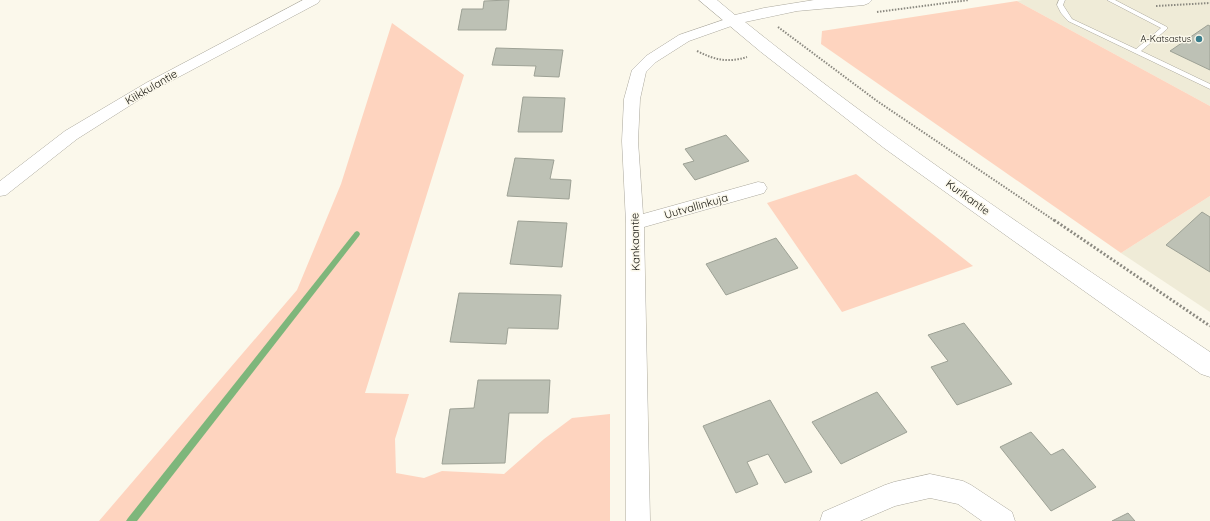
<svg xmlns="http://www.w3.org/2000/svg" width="1210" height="521" font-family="Quicksand,sans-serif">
<rect width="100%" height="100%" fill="#fbf8eb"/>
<g fill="#efebd7">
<path d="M1022,0H1210V106L1017,1Z"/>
<path d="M1210,196V312L1121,253Z"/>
</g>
<g fill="#fed4bf">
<path d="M1017,1L1210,106V196L1121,253L821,44L822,31Z"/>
<path d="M392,23L464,75L365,393L409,394L395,439L396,473L424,478L442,471L504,474L544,439L572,418L610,414V521H99L297,290L341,184Z"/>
<path d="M856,174L973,266L842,312L767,203Z"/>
</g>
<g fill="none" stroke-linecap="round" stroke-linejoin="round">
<path fill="#7eb67b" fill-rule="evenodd" d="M357,231L359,232L360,234L359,236L137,521H126L128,518L355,232Z"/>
</g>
<g fill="#bdc1b5" stroke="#9da195">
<path d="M509,0L506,30H458L462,9H483L484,1Z"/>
<path d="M1208,25L1210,26V70L1170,51Z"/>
<path d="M496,48L563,50L559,77L534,76L536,66L492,65Z"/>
<path d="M523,97L565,98L562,132H518Z"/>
<path d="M726,135L749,161L695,180L683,164L694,161L685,149Z"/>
<path d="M515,158L554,160L550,179L571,180L569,199L507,196Z"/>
<path d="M1202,212L1210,217V272L1166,245Z"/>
<path d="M518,221L567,223L562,267L510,264Z"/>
<path d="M776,238L798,268L726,295L706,264Z"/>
<path d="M459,293L561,295L558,329L508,328L506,344L450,342Z"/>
<path d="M964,323L1012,384L957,405L931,367L948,361L928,335Z"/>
<path d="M478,380H550L548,413H509L505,463L442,464L450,409L474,408Z"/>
<path d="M877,392L907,432L841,464L812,422Z"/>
<path d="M770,400L812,472L785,483L768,454L747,462L758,484L736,493L703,426Z"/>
<path d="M1031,432L1051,455L1063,449L1096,487L1051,511L1000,447Z"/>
<path d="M1128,513L1135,521H1112Z"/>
</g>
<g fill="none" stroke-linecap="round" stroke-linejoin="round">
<g stroke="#aba89d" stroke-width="1">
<path id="lane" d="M1059,0H1065L1063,5L1072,19L1136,49L1161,28L1107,0H1115L1167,27V29L1141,51L1210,84V89L1068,21L1061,13L1057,5Z"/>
</g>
<g stroke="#aba89d" stroke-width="1">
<g id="street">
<path d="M303,0H320L318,3L156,89L77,139L6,195L0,196V181L65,131L146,83Z"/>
<path d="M732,17L737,18L739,21L737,24L689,41L656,62L646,72L640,99L638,141L643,214L758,182L764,183L767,188L764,193L644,227L650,521H626V223L622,141L624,99L632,70L646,56L679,35Z"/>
<path d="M930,474L963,481L971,485L1012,512L1015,521H982L958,504L930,498L895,506L860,521H820L823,512L885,485L894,482Z"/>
</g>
</g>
<g stroke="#aba89d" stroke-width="1">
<path id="secondary" d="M699,0H717L735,15L764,8L814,0H872L869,3L864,5L797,11L745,22C893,141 1052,246 1210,352V377L1201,374L1011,239L884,148L761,52Z"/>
</g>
<g stroke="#8b8980" stroke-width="2" stroke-dasharray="1.5 1.5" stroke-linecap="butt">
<path d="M1156,6L1210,3"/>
<path d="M877,12L969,0"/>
<path d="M778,27L877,101L1055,221"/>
<path d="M697,51C715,60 728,63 747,57"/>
</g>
<path stroke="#8b8980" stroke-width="3" stroke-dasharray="2 2" stroke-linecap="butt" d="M1054,220L1210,326"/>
<use href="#lane" fill="#fff" fill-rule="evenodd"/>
<use href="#street" fill="#fff" fill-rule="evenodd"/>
<use href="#secondary" fill="#fff" fill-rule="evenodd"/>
</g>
<circle fill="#3a7e8d" stroke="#fbf8eb" stroke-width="1.5" cx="1199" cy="39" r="4"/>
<g text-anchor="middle" stroke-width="3" stroke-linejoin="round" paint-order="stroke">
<g font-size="9" fill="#12110c" stroke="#fbf8eb" text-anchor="end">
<text x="1191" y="42">A-Katsastus</text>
</g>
<g font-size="11" fill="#12110c" stroke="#fbf8eb">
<text transform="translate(151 87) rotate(-30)" y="4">Kiikkulantie</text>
<text transform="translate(968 197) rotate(36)" y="4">Kurikantie</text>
<text transform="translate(696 206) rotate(-16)" y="4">Uutvallinkuja</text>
<text transform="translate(635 242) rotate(-91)" y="4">Kankaantie</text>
</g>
</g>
</svg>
